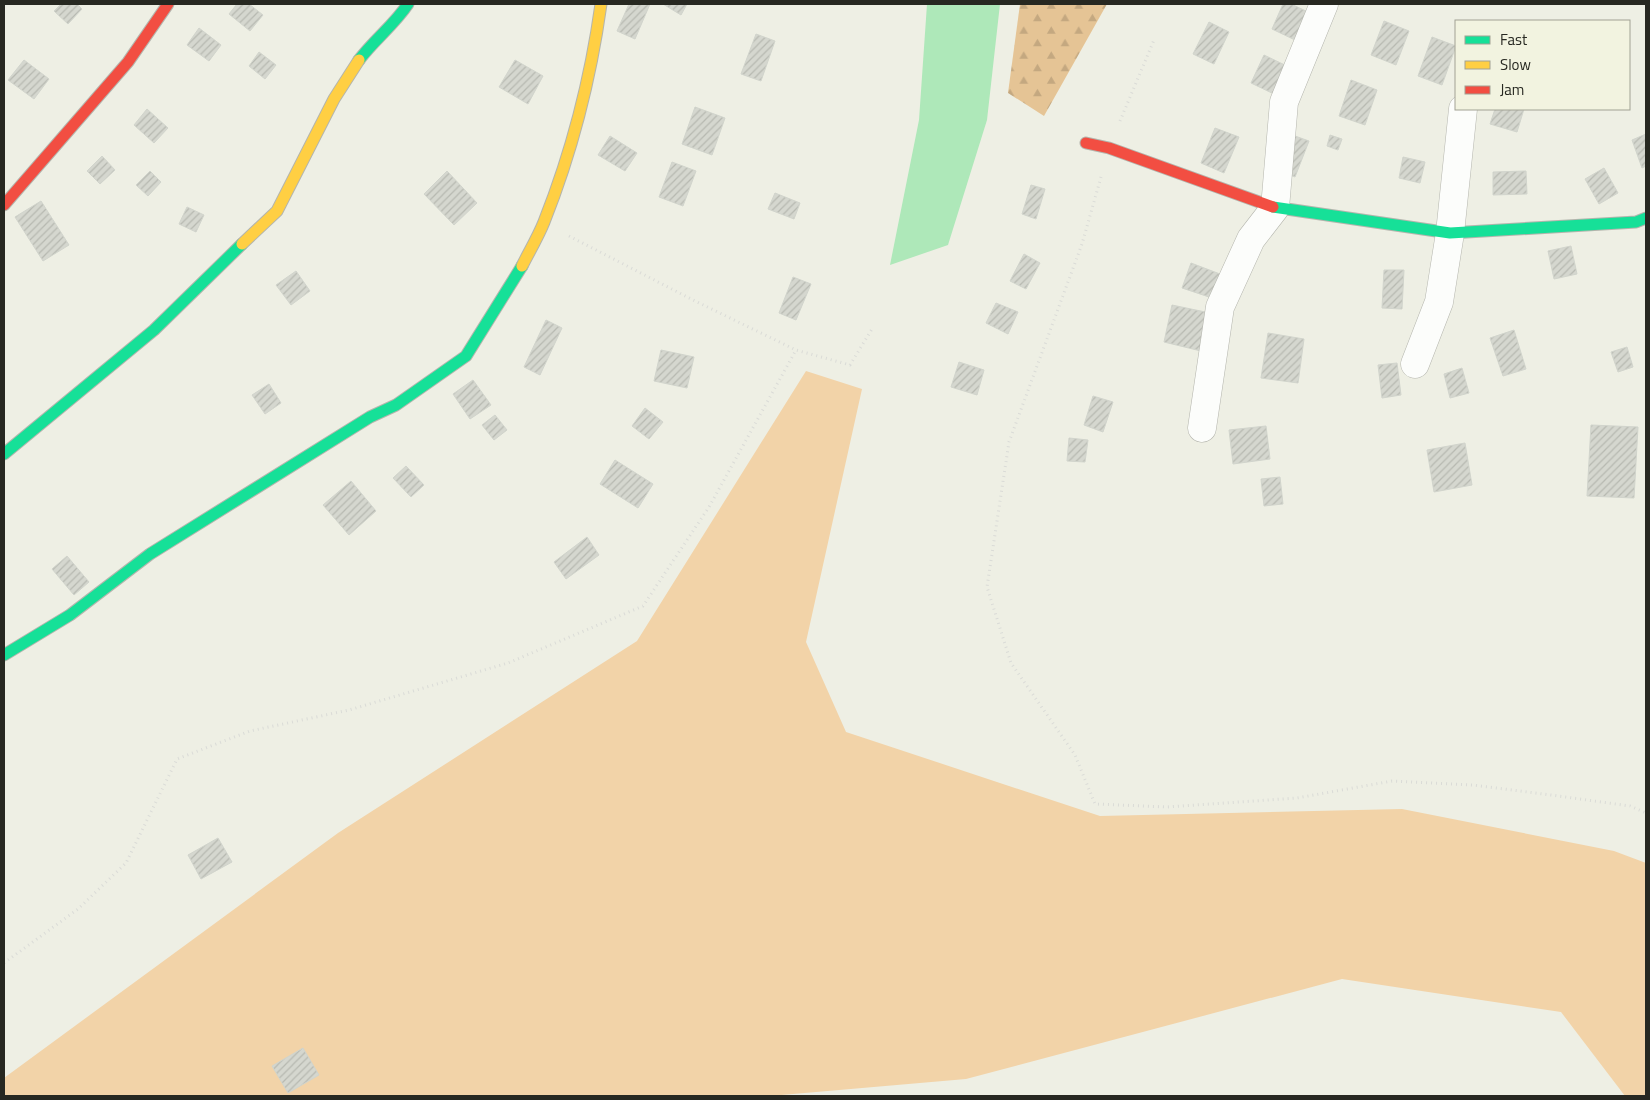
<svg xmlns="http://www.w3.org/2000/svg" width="1650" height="1100" font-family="'Titillium Web',sans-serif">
<defs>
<pattern id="forest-firs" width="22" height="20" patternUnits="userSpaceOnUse" patternTransform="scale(1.25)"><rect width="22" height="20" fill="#e5c495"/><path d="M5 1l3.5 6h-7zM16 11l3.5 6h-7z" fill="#c4a880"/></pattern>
<pattern id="building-hatch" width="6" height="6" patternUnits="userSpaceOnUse" patternTransform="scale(1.25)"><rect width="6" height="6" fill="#d5d7cf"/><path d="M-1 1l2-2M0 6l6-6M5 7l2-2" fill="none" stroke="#b7b9b1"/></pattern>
</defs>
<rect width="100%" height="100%" fill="#eeefe4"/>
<path fill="url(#forest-firs)" d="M1020,4H1107L1044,116L1008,93Z"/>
<path fill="#f2d3a8" d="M806,371L862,389L806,642L846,732L1100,816L1402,809L1614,851L1646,863V1096H1625L1561,1012L1342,979L966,1079L770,1096H4V1078L338,833L637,641Z"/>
<path fill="#aee8b9" d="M927,4H1000L987,120L948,245L890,265L919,120Z"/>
<g fill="url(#building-hatch)" stroke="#d1d4cc">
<path d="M61,4H77L82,9L68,24L54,11Z"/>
<path d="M237,4H249L263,15L250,31L229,14Z"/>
<path d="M629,4H650L635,39L617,31Z"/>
<path d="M663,4H687L681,15Z"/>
<path d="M1283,4H1291L1308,12L1295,40L1272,29Z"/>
<path d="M1384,21L1409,31L1396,65L1371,55Z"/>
<path d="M1209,22L1229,32L1214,64L1193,54Z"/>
<path d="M199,28L221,45L209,61L187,45Z"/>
<path d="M756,34L775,41L761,81L741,74Z"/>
<path d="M1432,37L1456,46L1442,85L1418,76Z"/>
<path d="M259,52L276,65L265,79L249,66Z"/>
<path d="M1264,55L1289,67L1276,95L1251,83Z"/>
<path d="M24,60L49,79L34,99L8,80Z"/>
<path d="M515,60L543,76L528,104L499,87Z"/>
<path d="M1351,80L1377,90L1365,125L1339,116Z"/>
<path d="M695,107L725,118L712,155L682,144Z"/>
<path d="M147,109L168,128L154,143L134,125Z"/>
<path d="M1495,109H1524L1517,132L1490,124Z"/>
<path d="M1215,128L1239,137L1224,173L1201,163Z"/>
<path d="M1646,134V166L1642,168L1632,140Z"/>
<path d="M1330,135L1342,139L1338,150L1327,146Z"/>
<path d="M610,136L637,153L625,171L598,155Z"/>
<path d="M1295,136L1309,141L1295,177L1281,171Z"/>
<path d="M102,156L115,170L100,184L87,171Z"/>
<path d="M1403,157L1425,162L1420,183L1399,178Z"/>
<path d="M672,162L696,171L683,206L659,197Z"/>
<path d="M1604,168L1618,193L1599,204L1585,179Z"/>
<path d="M150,171L161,182L148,196L136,185Z"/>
<path d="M447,171L477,203L454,225L424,194Z"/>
<path d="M1526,171L1527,194L1493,195V172Z"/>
<path d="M1031,185L1045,189L1036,219L1022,214Z"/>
<path d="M775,193L800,203L794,219L768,209Z"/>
<path d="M41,201L69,245L43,261L15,217Z"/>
<path d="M187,207L204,215L196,232L179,224Z"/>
<path d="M1571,246L1577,274L1554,279L1548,251Z"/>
<path d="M1024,254L1040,263L1026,289L1010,281Z"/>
<path d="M1191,263L1220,274L1212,298L1182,288Z"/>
<path d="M1384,270H1404L1402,309L1382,308Z"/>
<path d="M296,271L310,291L291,305L276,285Z"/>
<path d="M793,277L811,284L796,320L779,313Z"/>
<path d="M996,303L1018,312L1008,334L986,323Z"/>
<path d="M1172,305L1210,313L1201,351L1164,342Z"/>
<path d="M546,320L562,328L540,375L524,367Z"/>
<path d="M1514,330L1526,369L1503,376L1490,338Z"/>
<path d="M1268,333L1304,339L1298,383L1261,378Z"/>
<path d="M1627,347L1633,367L1618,372L1611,352Z"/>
<path d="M661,350L694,357L687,388L654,381Z"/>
<path d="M959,362L984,370L977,395L951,387Z"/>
<path d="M1397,363L1401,395L1382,398L1378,365Z"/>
<path d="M1462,368L1469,393L1450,398L1444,374Z"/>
<path d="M473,380L491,405L470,419L453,394Z"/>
<path d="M269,384L281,403L265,414L252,395Z"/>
<path d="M1093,396L1113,402L1103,432L1084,425Z"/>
<path d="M645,408L663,422L649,439L632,426Z"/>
<path d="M495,415L507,430L494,440L482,425Z"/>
<path d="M1591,425L1638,427L1634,498L1587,496Z"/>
<path d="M1266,426L1270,459L1233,464L1229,430Z"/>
<path d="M1069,438L1088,440L1085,462L1067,461Z"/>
<path d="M1465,443L1472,485L1434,492L1427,450Z"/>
<path d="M615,460L653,484L638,508L600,484Z"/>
<path d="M406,466L424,485L411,497L393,478Z"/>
<path d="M1280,477L1283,504L1264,506L1261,479Z"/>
<path d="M351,481L376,511L349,535L323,505Z"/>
<path d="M587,537L599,555L566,579L554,562Z"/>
<path d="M67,556L89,582L74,595L52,569Z"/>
<path d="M218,838L232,862L201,879L188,855Z"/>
<path d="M303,1048L319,1075L288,1093L272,1066Z"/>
</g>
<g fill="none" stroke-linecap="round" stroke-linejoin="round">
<g stroke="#b4b5ad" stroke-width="29">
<g id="street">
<path d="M1415,364L1439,302L1450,233L1463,109"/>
<path d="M1202,428L1220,307L1251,239L1275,208L1284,102L1324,4"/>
</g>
</g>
<g stroke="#b4b5ad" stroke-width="13">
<g id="fast">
<path d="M359,60C374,40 394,25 408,4"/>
<path d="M1273,207L1450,233L1636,222L1646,218"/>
<path d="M4,454L154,330L242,244"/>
<path d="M4,655L70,615L150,554L370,417L396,405L466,356L522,266"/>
</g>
</g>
<g stroke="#b4b5ad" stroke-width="13">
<g id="slow">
<path d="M242,244L277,211L334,99L359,60"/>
<path d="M522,266C529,252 538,237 544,222C571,154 591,76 601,4"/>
</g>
</g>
<g stroke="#b4b5ad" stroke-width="13">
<g id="jam">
<path d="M1086,143L1109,148L1273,207"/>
<path d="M4,205L128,62L168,4"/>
</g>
</g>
<g stroke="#dadbd7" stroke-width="3" stroke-dasharray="1 4" stroke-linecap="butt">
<path d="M1120,121L1154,40"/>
<path d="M1101,177L1082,244L1009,442L987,587L1011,663L1075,755L1095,804L1167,807L1297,798L1392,781L1473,785L1551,795L1630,806L1646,813"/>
<path d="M569,236L695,301L796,350L850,365L872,329"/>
<path d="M4,963L78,909L126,863L177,759L250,731L349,710L508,663L643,606L709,507L796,350"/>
</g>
<use href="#street" stroke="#fcfdfb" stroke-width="28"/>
<use href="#fast" stroke="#16e098" stroke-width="11"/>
<use href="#slow" stroke="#ffcf43" stroke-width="11"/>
<use href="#jam" stroke="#f24e42" stroke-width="11"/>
</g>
<rect width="1650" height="1100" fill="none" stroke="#272821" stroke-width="10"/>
<rect x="1455" y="20" width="175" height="90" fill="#f2f3e0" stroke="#a1a294"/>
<rect x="1465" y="36" width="25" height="8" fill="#16e098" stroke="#a1a294"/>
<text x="1500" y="45" font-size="15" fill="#272821">Fast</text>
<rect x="1465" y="61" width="25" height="8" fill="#ffcf43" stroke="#a1a294"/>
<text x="1500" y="70" font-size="15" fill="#272821">Slow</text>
<rect x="1465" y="86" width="25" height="8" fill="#f24e42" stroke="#a1a294"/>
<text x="1500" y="95" font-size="15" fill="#272821">Jam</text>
</svg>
